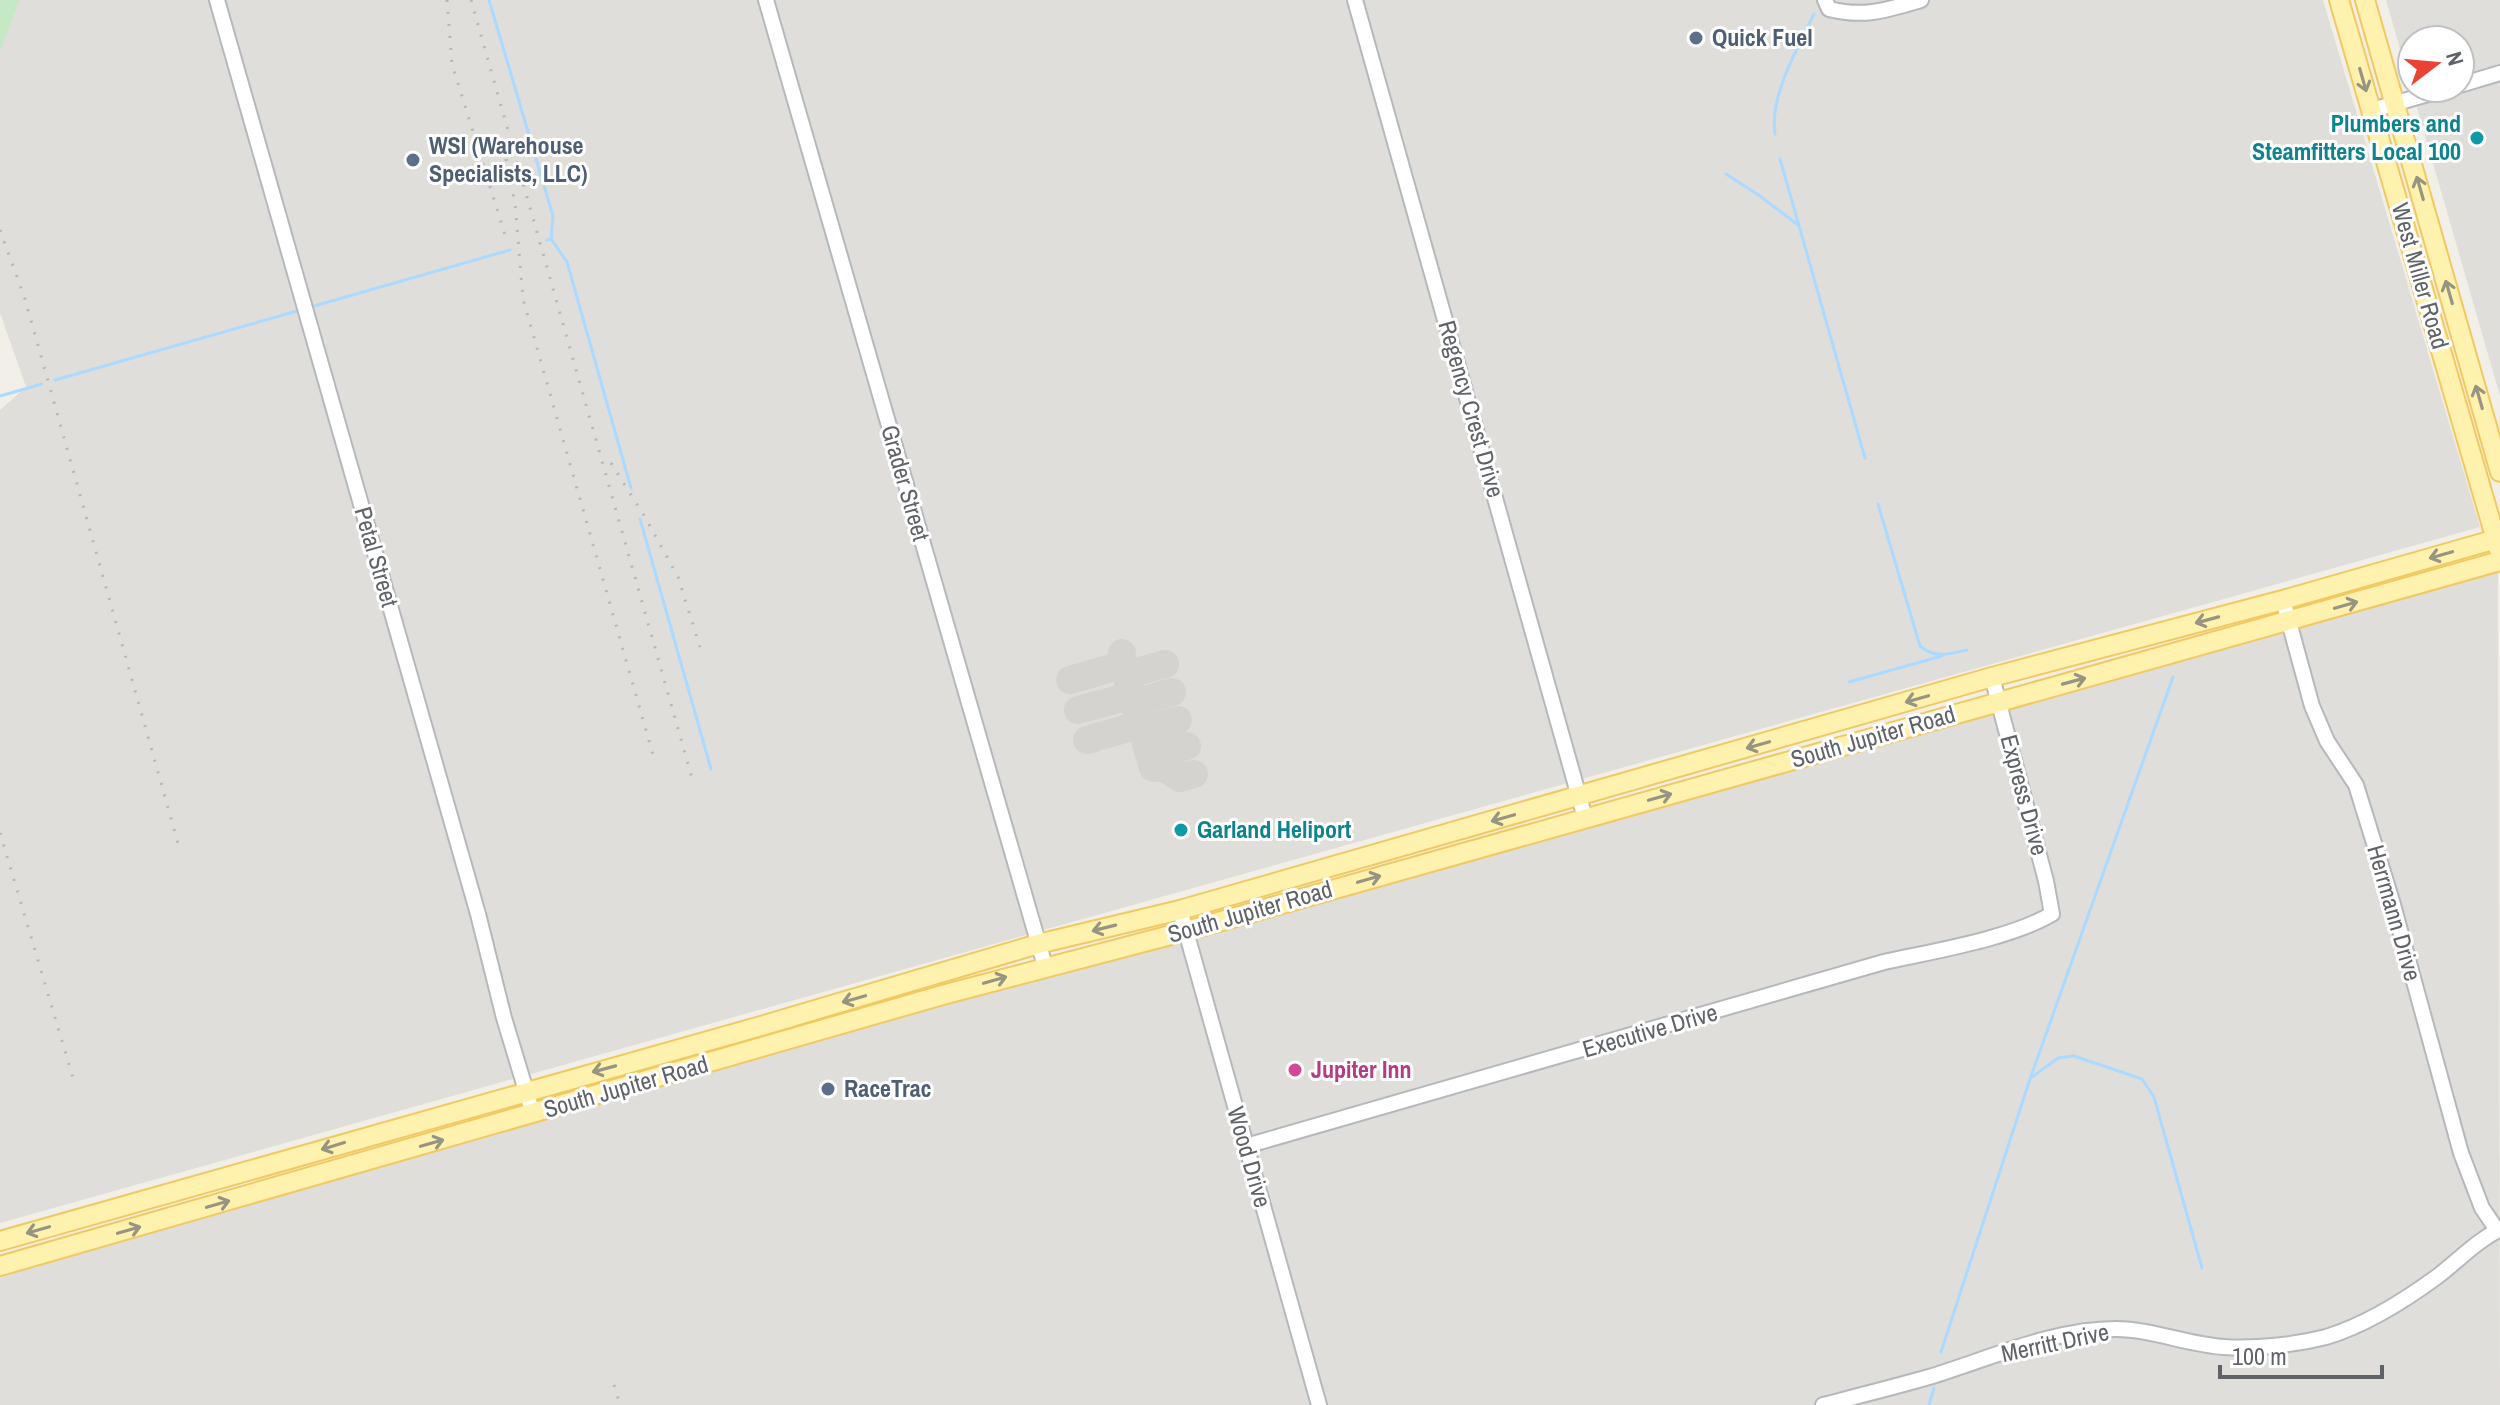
<svg xmlns="http://www.w3.org/2000/svg" width="2500" height="1405" font-family="'Archivo Narrow',sans-serif">
<rect width="100%" height="100%" fill="#f1efe8"/>
<g fill="#e0deda" fill-rule="evenodd">
<path d="M0,0H2323L2480,527L0,1223V410L26,387L0,313Z"/>
<path d="M2386,0H2500V396ZM2412,40H2460V88H2412Z"/>
<path d="M2498,568L2500,1405H0V1275L934,1007Z"/>
</g>
<path fill="#c5e8c5" d="M0,0H19L0,52Z"/>
<g fill="none" stroke-linecap="round" stroke-linejoin="round">
<g stroke="#aadaff" stroke-width="3">
<path d="M489,0L553,216L551,239L547,240"/>
<path d="M1775,134C1769,97 1798,47 1814,14"/>
<path d="M1780,159L1865,458"/>
<path d="M1726,174L1760,196L1798,225"/>
<path d="M551,239L567,262L631,488"/>
<path d="M314,306L510,250"/>
<path d="M55,380L297,311"/>
<path d="M0,396L42,384"/>
<path d="M1878,504L1920,646C1935,659 1949,654 1967,650"/>
<path d="M640,519L711,769"/>
<path d="M1849,682L1942,656"/>
<path d="M2032,1077L2058,1058L2074,1056L2142,1079L2154,1097L2202,1268"/>
<path d="M1941,1352L2030,1079L2173,677"/>
<path d="M1929,1405L1934,1388"/>
</g>
<g stroke="#d4d3d0" stroke-width="28">
<path d="M1122,653L1121,657L1153,768H1165L1180,778L1194,774"/>
<path d="M1125,672L1129,674L1165,664"/>
<path d="M1070,680L1119,666L1122,663"/>
<path d="M1133,699L1138,702L1172,692"/>
<path d="M1078,710L1126,697L1131,692"/>
<path d="M1141,727L1146,729L1178,720"/>
<path d="M1087,740L1135,726L1139,721"/>
<path d="M1149,754L1155,756L1187,746"/>
</g>
<g stroke="#b5b8bc" stroke-width="18">
<g id="minor">
<path d="M217,0L478,914L504,1018L533,1114"/>
<path d="M766,0L1045,966"/>
<path d="M1355,0L1585,818"/>
<path d="M1825,0L1829,9C1864,18 1887,10 1921,0"/>
<path d="M2460,85L2500,73"/>
<path d="M2372,110L2449,88"/>
<path d="M2283,600L2312,706L2327,741L2356,785L2392,901L2461,1153L2482,1208L2497,1230"/>
<path d="M1180,910L1319,1405"/>
<path d="M1246,1146L1884,962C1934,951 2009,939 2052,914L2046,881L1992,677"/>
<path d="M1823,1405C1858,1396 1894,1387 1929,1377C1989,1359 2052,1329 2116,1329C2152,1329 2188,1345 2224,1347C2256,1349 2295,1345 2326,1337C2366,1325 2404,1301 2438,1276C2460,1259 2474,1243 2500,1229"/>
</g>
</g>
<g stroke="#f2c960" stroke-width="22">
<g id="major">
<path d="M2339,0L2499,550"/>
<path d="M2365,0L2500,472"/>
<path d="M0,1241L761,1026L1038,944L1180,910L1992,677L2283,600L2500,538"/>
<path d="M0,1266L946,994L1186,931L2500,561"/>
</g>
</g>
<use href="#minor" stroke="#fff" stroke-width="14"/>
<use href="#major" stroke="#fff2af" stroke-width="18"/>
<g stroke="#b6b7b8" stroke-width="3" stroke-dasharray="2 10" stroke-linecap="butt">
<path d="M447,0L452,64L506,238"/>
<path d="M471,0L694,785"/>
<path d="M506,159L515,203L523,299L655,762"/>
<path d="M0,230L25,299L179,847"/>
<path d="M611,463L645,517L678,577L700,647"/>
<path d="M0,833L73,1078"/>
<path d="M614,1385L620,1405"/>
</g>
</g>
<defs><path id="oneway-shaft" d="M-6 0H5M1.5-3L5.5 0L1.5 3" fill="none" stroke-width="1.6" stroke-linecap="round" stroke-linejoin="round" transform="scale(2)"/></defs>
<g stroke="#979581">
<use href="#oneway-shaft" transform="translate(2363 80) rotate(74)"/>
<use href="#oneway-shaft" transform="translate(2420 188) rotate(-106)"/>
<use href="#oneway-shaft" transform="translate(2449 292) rotate(-106)"/>
<use href="#oneway-shaft" transform="translate(2479 397) rotate(-106)"/>
<use href="#oneway-shaft" transform="translate(2441 555) rotate(164)"/>
<use href="#oneway-shaft" transform="translate(2346 605) rotate(-16)"/>
<use href="#oneway-shaft" transform="translate(2207 620) rotate(165)"/>
<use href="#oneway-shaft" transform="translate(2074 681) rotate(-15)"/>
<use href="#oneway-shaft" transform="translate(1917 699) rotate(164)"/>
<use href="#oneway-shaft" transform="translate(1758 745) rotate(164)"/>
<use href="#oneway-shaft" transform="translate(1660 797) rotate(-16)"/>
<use href="#oneway-shaft" transform="translate(1503 818) rotate(164)"/>
<use href="#oneway-shaft" transform="translate(1369 879) rotate(-16)"/>
<use href="#oneway-shaft" transform="translate(1104 928) rotate(166)"/>
<use href="#oneway-shaft" transform="translate(995 980) rotate(-16)"/>
<use href="#oneway-shaft" transform="translate(854 999) rotate(164)"/>
<use href="#oneway-shaft" transform="translate(604 1069) rotate(165)"/>
<use href="#oneway-shaft" transform="translate(432 1143) rotate(-16)"/>
<use href="#oneway-shaft" transform="translate(333 1146) rotate(163)"/>
<use href="#oneway-shaft" transform="translate(218 1204) rotate(-16)"/>
<use href="#oneway-shaft" transform="translate(38 1230) rotate(164)"/>
<use href="#oneway-shaft" transform="translate(129 1230) rotate(-16)"/>
</g>
<g fill="#5c6f8a" stroke="#fff" stroke-width="3">
<circle cx="1696" cy="38" r="8"/>
<circle cx="413" cy="160" r="8"/>
<circle cx="828" cy="1089" r="8"/>
</g>
<g fill="#0f9aa8" stroke="#fff" stroke-width="3">
<circle cx="2477" cy="138" r="8"/>
<circle cx="1181" cy="830" r="8"/>
</g>
<circle fill="#d1479c" stroke="#fff" stroke-width="3" cx="1295" cy="1070" r="8"/>
<g text-anchor="middle" stroke-width="6" stroke-linejoin="round" paint-order="stroke">
<g font-size="24" font-weight="bold" fill="#4e5e75" stroke="#fff" text-anchor="start">
<text x="1712" y="46">Quick Fuel</text>
<text x="429" y="154">WSI (Warehouse<tspan x="429" dy="28">Specialists, LLC)</tspan></text>
<text x="844" y="1097">RaceTrac</text>
</g>
<g font-size="24" font-weight="bold" fill="#0d838f" stroke="#fff" text-anchor="end">
<text x="2461" y="132">Plumbers and<tspan x="2461" dy="28">Steamfitters Local 100</tspan></text>
<text x="1197" y="838" text-anchor="start">Garland Heliport</text>
</g>
<g font-size="24" fill="#5f6368" stroke="#fff">
<text transform="translate(2420 276) rotate(74)" y="8">West Miller Road</text>
<text transform="translate(1471 409) rotate(74)" y="8">Regency Crest Drive</text>
<text transform="translate(905 483) rotate(74)" y="8">Grader Street</text>
<text transform="translate(376 557) rotate(74)" y="8">Petal Street</text>
<text transform="translate(1873 737) rotate(-16)" y="8">South Jupiter Road</text>
<text transform="translate(2024 795) rotate(75)" y="8">Express Drive</text>
<text transform="translate(1250 912) rotate(-16)" y="8">South Jupiter Road</text>
<text transform="translate(2394 913) rotate(74)" y="8">Herrmann Drive</text>
<text transform="translate(1650 1031) rotate(-16)" y="8">Executive Drive</text>
<text transform="translate(626 1087) rotate(-16)" y="8">South Jupiter Road</text>
<text transform="translate(1249 1157) rotate(74)" y="8">Wood Drive</text>
<text transform="translate(2055 1343) rotate(-12)" y="8">Merritt Drive</text>
</g>
<g font-size="24" font-weight="bold" fill="#b23c85" stroke="#fff" text-anchor="start">
<text x="1311" y="1078">Jupiter Inn</text>
</g>
</g>
<g transform="translate(2436 64) rotate(74)"><circle r="38" fill="#ffffff" stroke="#bfc1c3" stroke-width="2"/>
<path d="M0-6L14 30L0 20L-14 30Z" fill="#ea4335"/>
<text y="-12" font-size="22" font-weight="bold" text-anchor="middle" fill="#5f6368">N</text>
</g>
<path d="M2220 1365v12h162v-12" fill="none" stroke="#5f6368" stroke-width="4"/>
<text x="2232" y="1365" font-size="24" fill="#5f6368" stroke="#ffffff" stroke-width="6" paint-order="stroke">100 m</text>
</svg>
